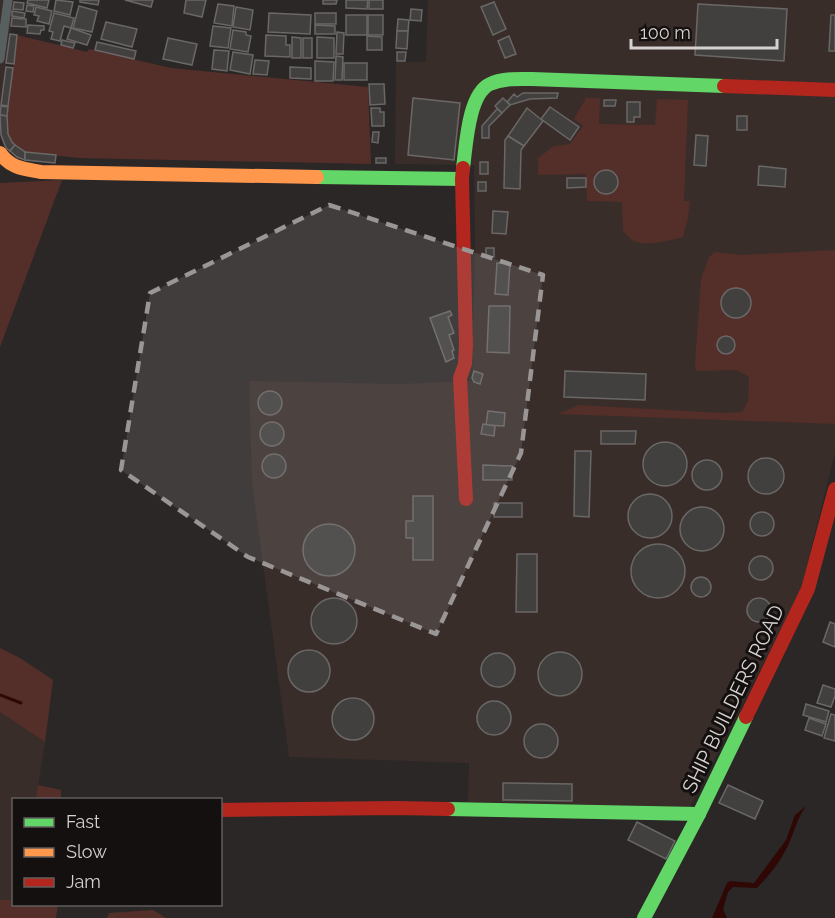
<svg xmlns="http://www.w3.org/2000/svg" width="835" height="918" font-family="Raleway,sans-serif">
<rect width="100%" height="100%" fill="#2b2727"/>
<g fill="#392d2a">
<path d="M0,0H14L0,112Z"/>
<path d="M428,0H835V452L801,589L690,807L468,802L469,763L289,757L252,483L249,381L400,384L472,381L475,243L474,165L395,164L396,62H426Z"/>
<path d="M0,712L45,742L36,799L14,800L13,900H0Z"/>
</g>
<g fill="#542e28">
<path d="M17,35L87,52L89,49L171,68L368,87L371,164L78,158L25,152L12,142L8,134L7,116Z"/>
<path d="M586,98H600L599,124L655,125L657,99L688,100L684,201H690L688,218L683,237C670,240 646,247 634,241C630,239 626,234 623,231L622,202L587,201L586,174L538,175V158L554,146L570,144L583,126L574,119Z"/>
<path d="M62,180L0,347V183Z"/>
<path d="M835,250V424L558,414L579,405L723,413L742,412L748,401L749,377L737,370L696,371L695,362L701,279L709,257L715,252L742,255Z"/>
<path d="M0,648L20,658L53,680L45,742L0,712Z"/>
<path d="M38,785L61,790V799H36Z"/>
<path d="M0,900H13L14,904L58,905L56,918H0Z"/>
<path d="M153,910L166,918H107L109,913Z"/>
</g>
<path fill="#2f0705" d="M806,806C797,819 796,827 790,841C783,858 770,875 757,888L733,887L728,892L723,909L727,918H712L727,883L730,881L754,883L786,840L795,815Z"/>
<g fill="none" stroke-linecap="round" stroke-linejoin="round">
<path stroke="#2f0705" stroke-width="3" d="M0,695L21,703"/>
</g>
<g fill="#423f3f" stroke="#6a6767" stroke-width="1.5">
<path d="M28,0H49L47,8L27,3Z"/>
<path d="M56,0L73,2L70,15L54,11Z"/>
<path d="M80,0H99L98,5L80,2Z"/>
<path d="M125,0H153L151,7Z"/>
<path d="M186,0H206L202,17L184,13Z"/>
<path d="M323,0H337L336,4H323Z"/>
<path d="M346,0H368L367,9L346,8Z"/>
<rect x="369" y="0" width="14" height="9"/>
<path d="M14,2L24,3L23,10L13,9Z"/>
<path d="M494,2L506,29L493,35L481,7Z"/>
<path d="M218,4L234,6L232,26L214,23Z"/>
<path d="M698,4L787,9L784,61L695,55Z"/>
<path d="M27,5L34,6L33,12L26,11Z"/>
<path d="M79,6L97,11L92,32L73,28Z"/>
<path d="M36,7L52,11L49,24L37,21L39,16L34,15Z"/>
<path d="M236,7L253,10L250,30L233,27Z"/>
<path d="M411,9L422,10L421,21L410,20Z"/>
<path d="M12,11L25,13L24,18L12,16Z"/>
<path d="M54,13L74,18L71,28L64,26L60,41L51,39L53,32L49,31Z"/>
<path d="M269,13L311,15L310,34L268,32Z"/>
<rect x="315" y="13" width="21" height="11"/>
<rect x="346" y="15" width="21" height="20"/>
<rect x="368" y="15" width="15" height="20"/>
<path d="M831,15H835V51H829Z"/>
<path d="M12,18L26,19V27L11,26Z"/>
<path d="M398,19L409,20L408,31H397Z"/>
<path d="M106,22L137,29L132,47L101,39Z"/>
<path d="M28,25L44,26V30H41L40,34L27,33Z"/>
<path d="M315,25L335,26V34H315Z"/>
<path d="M213,26L231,28L228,48L210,46Z"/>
<path d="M71,28L91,35L87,45L67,39Z"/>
<path d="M233,30L246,32V35L251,36L248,52L230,49Z"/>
<path d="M397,31H408L407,49L396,48Z"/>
<path d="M337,32L344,33L343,54H336Z"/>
<path d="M10,34L17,35L14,64L6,63Z"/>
<path d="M266,35L286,36V45H290V57L265,56Z"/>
<path d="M367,36L382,37V50H367Z"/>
<path d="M509,36L516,54L505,58L498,41Z"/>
<path d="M292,37L301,38V58H292Z"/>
<path d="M317,37L334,38V58H317Z"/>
<path d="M168,38L197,44L192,65L163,59Z"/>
<rect x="303" y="38" width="9" height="20"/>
<path d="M62,40L75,43L73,48L61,45Z"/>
<path d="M97,42L136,51L134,59L95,50Z"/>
<path d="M214,50L229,51L227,71L212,69Z"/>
<path d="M233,52L253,55L250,74L230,70Z"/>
<path d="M397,52H406L405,61H397Z"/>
<path d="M336,56L343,57L342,80H335Z"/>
<path d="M255,60L269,61L267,75L253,74Z"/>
<path d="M315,61L334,62L333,81H315Z"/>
<rect x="344" y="63" width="23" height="17"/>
<path d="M6,67L13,68L8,106L1,105Z"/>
<path d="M290,67L311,68V79L290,78Z"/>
<path d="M369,84H384L385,104L370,105Z"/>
<path d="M523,93H558L557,98L530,99L510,105L507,102L514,94L517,97Z"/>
<path d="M413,98L460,103L454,160L408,155Z"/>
<path d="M503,98L510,105L502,113L495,106Z"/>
<path d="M604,100H616L615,106H604Z"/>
<path d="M627,102H640V117H634V122H627Z"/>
<path d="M1,106L8,107L7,116L0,115Z"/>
<path d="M550,107L579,127L570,140L541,119Z"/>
<path d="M371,108H380V112H384V126H372Z"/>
<path d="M527,108L543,121L524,146L508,136Z"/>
<path d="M497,109L502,113L489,126V138H482V126Z"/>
<path d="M0,115L7,116L8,134L12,142L15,145L10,151L6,148L1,135Z"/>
<rect x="737" y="116" width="10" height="14"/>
<path d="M373,132H379L378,143L372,142Z"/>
<path d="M696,135L708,136L706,166L694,165Z"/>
<path d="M508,136L524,146L521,150L520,189L504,188L505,140Z"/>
<path d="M15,145L25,152V160L17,157L10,151Z"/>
<path d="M25,152L56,155L55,163L25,160Z"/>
<rect x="376" y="158" width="10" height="5"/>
<rect x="480" y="162" width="8" height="12"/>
<path d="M759,166L786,169L785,187L758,185Z"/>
<circle cx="606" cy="182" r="12"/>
<path d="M567,178H586V187L567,188Z"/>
<rect x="478" y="182" width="8" height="9"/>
<path d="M493,211L508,212L506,234L492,233Z"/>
<rect x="486" y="248" width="8" height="9"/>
<path d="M497,263L510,264L508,295L495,294Z"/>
<circle cx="736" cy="303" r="15"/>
<path d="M489,306H510L509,353L487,352Z"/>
<path d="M450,311L452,315L448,317L454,333L449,335L454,350L452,351L454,358L446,362L430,318Z"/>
<circle cx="726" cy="345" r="9"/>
<path d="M474,371L483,374L480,384L474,382L472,378Z"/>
<path d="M565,371L646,374L645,400L564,397Z"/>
<circle cx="270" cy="403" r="12"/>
<path d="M488,411L505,413L504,426L486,425Z"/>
<circle cx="272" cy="434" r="12"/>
<path d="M483,424L495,426L494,436L481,434Z"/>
<path d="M601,431H636L635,444H601Z"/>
<circle cx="665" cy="464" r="22"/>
<path d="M575,451H591L589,517L574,516Z"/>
<circle cx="274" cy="466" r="12"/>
<circle cx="766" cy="476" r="18"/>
<circle cx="707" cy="475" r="15"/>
<path d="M483,465L512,466V480H483Z"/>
<circle cx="650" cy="516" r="22"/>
<path d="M413,496H433V560H413V538H406V521H413Z"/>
<rect x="494" y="503" width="28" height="14"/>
<circle cx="702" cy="529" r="22"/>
<circle cx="762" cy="524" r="12"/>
<circle cx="329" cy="550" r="26"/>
<circle cx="658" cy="571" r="27"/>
<path d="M517,554H537V612H516Z"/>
<circle cx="761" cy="568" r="12"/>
<circle cx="701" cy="587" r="10"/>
<circle cx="334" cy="621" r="23"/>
<circle cx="759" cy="610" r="12"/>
<path d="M830,622L835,624V647L823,642Z"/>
<circle cx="309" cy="671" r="21"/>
<circle cx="560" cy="674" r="22"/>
<circle cx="498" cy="670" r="17"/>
<path d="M823,685L835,689V696L831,707L817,703Z"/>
<circle cx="353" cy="719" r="21"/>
<circle cx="494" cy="718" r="17"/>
<path d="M806,704L829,711L826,722L803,715Z"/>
<path d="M831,714L835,715V741L824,738Z"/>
<path d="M809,718L826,724L822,736L805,730Z"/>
<circle cx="541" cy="741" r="17"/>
<path d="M503,783L572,784V801L503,800Z"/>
<path d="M728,785L763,801L755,819L719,803Z"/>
<path d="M637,822L675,841L666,859L628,840Z"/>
</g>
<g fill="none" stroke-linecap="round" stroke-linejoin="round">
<path stroke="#585f61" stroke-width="9" d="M0,59L8,0"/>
<g stroke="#63d668" stroke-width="14">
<path d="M463,168C466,147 468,94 490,84C503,78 518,79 532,79L724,86"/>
<path d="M317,177L462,179"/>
<path d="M448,809L699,814"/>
<path d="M644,918L699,814L746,717"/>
</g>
<path stroke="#ff974d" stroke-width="14" d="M0,153C10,168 24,169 41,172L317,177"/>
<g stroke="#b3261e" stroke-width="14">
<path d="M724,86L835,90"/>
<path d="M463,168L462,179L466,345L465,364L460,378L466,499"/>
<path d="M746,717L808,589L835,489"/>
<path d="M220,810L396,808L448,809"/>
</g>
</g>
<path fill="#9a9696" fill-opacity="0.2" stroke="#9a9696" stroke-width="4.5" stroke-dasharray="12 8" stroke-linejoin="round" d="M329,205L543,275L521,453L436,634L248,557L121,470L150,293Z"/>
<g text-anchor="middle" stroke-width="6" stroke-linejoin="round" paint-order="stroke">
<g font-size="20" fill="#d6d2d1" stroke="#13100f">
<text transform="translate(733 699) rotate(-64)" y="7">SHIP BUILDERS ROAD</text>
</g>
</g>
<rect x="12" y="798" width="210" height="108" fill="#13100f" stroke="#615e5d" stroke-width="1.5"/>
<rect x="24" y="818" width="30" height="9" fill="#63d668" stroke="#615e5d" stroke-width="1.5"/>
<text x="66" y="828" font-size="18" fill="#d6d2d1">Fast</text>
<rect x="24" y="848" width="30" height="9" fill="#ff974d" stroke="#615e5d" stroke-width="1.5"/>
<text x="66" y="858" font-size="18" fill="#d6d2d1">Slow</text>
<rect x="24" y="878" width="30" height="9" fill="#b3261e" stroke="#615e5d" stroke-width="1.5"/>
<text x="66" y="888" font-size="18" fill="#d6d2d1">Jam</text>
<path d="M631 39v9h146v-9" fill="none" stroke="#d6d2d1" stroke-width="3"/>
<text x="640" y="39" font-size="18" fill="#d6d2d1" stroke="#13100f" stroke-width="4.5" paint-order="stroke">100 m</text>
</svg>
